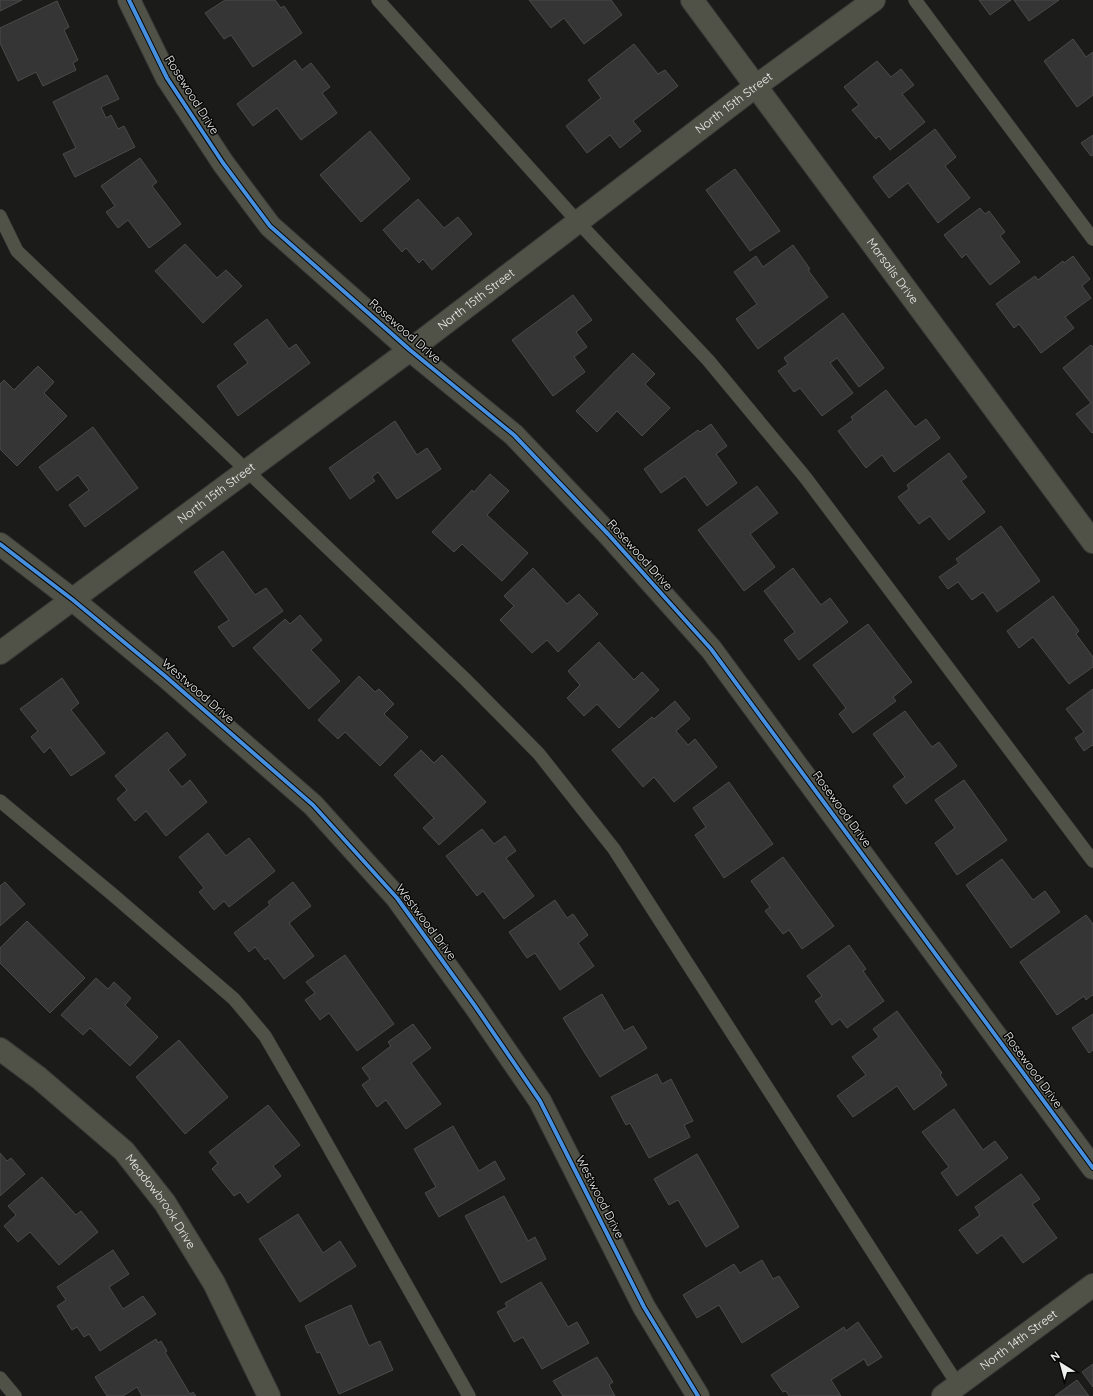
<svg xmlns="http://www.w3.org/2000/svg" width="1093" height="1396" font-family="Quicksand,sans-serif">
<rect width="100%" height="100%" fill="#1b1c1a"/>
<g fill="#343534" stroke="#4a4b4a">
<path d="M0,0H22L0,11Z"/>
<path d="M225,0H275L281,8L284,6L302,33L253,67L231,35L224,39L205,13Z"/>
<path d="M529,0H611L622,15L584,44L564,18L551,28Z"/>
<path d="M979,0H1011L990,15Z"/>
<path d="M1014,0H1059L1029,21Z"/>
<path d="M57,1L69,27L64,30L78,60L73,63L76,70L43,86L36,72L18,81L0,43V28Z"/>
<path d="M1073,39L1086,57L1093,52V95L1077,107L1044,61Z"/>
<path d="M634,44L658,74L665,70L678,86L633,121L641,131L620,148L610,135L587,153L566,126L601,98L588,80Z"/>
<path d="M295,60L302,70L311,63L330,87L322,93L337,113L301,140L277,108L253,126L237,104Z"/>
<path d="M877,61L891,77L901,69L914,85L902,94L925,122L890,150L879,136L876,139L852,110L859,105L844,87Z"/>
<path d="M107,75L119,99L101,107L106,118L111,115L118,129L124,126L135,147L75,177L63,154L76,148L53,102Z"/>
<path d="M935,129L956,157L945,166L970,198L938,223L908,183L889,198L873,177Z"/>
<path d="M370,131L410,179L361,222L320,175Z"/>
<path d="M1093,135V155L1091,156L1081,143Z"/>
<path d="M140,158L157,182L152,186L181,224L149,248L128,220L118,228L106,212L115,206L101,186Z"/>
<path d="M735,169L780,231L750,251L706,190Z"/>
<path d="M418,199L444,228L458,217L472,234L432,270L423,259L419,263L406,248L402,252L383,230Z"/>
<path d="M980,208L985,214L989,211L1005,232L1000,236L1020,262L990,285L966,254L962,258L944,235Z"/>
<path d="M185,244L217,278L226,270L242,286L203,323L155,271Z"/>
<path d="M793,245L810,269L808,270L828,297L758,349L736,319L757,304L734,272L756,256L763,267Z"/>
<path d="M1073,256L1090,279L1082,286L1091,298L1065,317L1074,328L1041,353L1019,324L1014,328L996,304L1035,276L1038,280L1063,261L1064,263Z"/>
<path d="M573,295L592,320L576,332L587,347L574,357L585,372L553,396L512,340Z"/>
<path d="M843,313L884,368L859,387L837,358L830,363L853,393L822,416L800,388L794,392L778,371L788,364L784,358Z"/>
<path d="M267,319L289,349L296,344L310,363L238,416L217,386L248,363L234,344Z"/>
<path d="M1091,345L1093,347V432L1092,433L1076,414L1091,403L1063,368Z"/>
<path d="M633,353L655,374L645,384L670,408L642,436L617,411L597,432L576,411Z"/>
<path d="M38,366L54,382L44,393L67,416L17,466L0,449V384L4,380L14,390Z"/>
<path d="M886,390L915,427L926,419L940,438L894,472L882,455L866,468L838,431L853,420L851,417Z"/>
<path d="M395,421L417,455L427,448L441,469L397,499L378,472L372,477L375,481L350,499L329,468Z"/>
<path d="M711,424L727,446L716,454L737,483L707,506L685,476L661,493L644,469L698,430L700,432Z"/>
<path d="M93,427L138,488L85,527L69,505L89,490L78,475L57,491L39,467Z"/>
<path d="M949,453L967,477L961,481L985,512L949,540L930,516L919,524L898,497L909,489L907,485Z"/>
<path d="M490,474L509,491L487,515L528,553L502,581L462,544L454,552L432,532L472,490L474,492Z"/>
<path d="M757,486L778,513L750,534L775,567L744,591L698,530Z"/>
<path d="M1001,526L1040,581L997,612L983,592L972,600L958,582L948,589L939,577L959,563L956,559Z"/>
<path d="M223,551L255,595L266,588L283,611L233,647L218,627L229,620L194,572Z"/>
<path d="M533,568L567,604L579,594L598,614L558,652L547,640L532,653L500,620L514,606L504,596Z"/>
<path d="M793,568L821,605L830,598L848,622L799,660L784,640L795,632L764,591Z"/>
<path d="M1053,596L1079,631L1076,634L1093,657V667L1069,684L1033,637L1019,648L1007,631Z"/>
<path d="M300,615L322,640L311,650L340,681L309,709L253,648L285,619L290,624Z"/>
<path d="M868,624L912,682L893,697L896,701L853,733L839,714L846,708L813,665Z"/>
<path d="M599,642L634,680L642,672L659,690L619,728L597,704L584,716L567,698L580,685L568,671Z"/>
<path d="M359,676L375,692L379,689L394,704L384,714L408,737L380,766L345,732L338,739L318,720Z"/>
<path d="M62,678L79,703L71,710L105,753L71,776L50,747L44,753L31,737L38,731L20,709Z"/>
<path d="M1093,689V746L1092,745L1084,751L1075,738L1084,732L1066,709Z"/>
<path d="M675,701L690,719L676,731L688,745L695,739L717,767L674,802L654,777L643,787L612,750L652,717L654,719Z"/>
<path d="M905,711L932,747L939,742L957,766L906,804L893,786L905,777L873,734Z"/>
<path d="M167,732L186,755L168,770L182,787L190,780L207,802L166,836L146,811L135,821L117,799L127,790L115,776Z"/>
<path d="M421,750L434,763L442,755L486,802L439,845L423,828L434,818L394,775Z"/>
<path d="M964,780L1007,840L957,875L935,843L955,828L935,800Z"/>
<path d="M729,782L773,844L724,878L695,835L706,827L693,808Z"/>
<path d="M482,829L494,844L505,836L516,851L506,858L534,896L504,919L483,891L477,896L446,856Z"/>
<path d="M208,833L226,856L249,838L275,871L229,907L224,901L214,910L199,892L204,888L179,857Z"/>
<path d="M783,857L834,926L802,949L789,930L783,934L765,911L770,907L751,881Z"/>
<path d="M1002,859L1033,900L1045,891L1060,912L1011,948L966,885Z"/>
<path d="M5,882L25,904L0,926V886Z"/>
<path d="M293,882L311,906L289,923L314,956L284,979L268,958L265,960L255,947L249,952L234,933L270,905L268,902Z"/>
<path d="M555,900L567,918L573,914L588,935L578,943L594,966L560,990L535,953L527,958L509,932Z"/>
<path d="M1086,915L1093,924V996L1092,995L1086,1000L1084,996L1057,1015L1020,962Z"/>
<path d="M27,921L85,978L50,1013L0,963V948Z"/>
<path d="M849,945L866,969L863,971L884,1001L847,1028L840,1019L832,1025L815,1001L822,996L807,976Z"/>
<path d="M345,955L394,1024L357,1051L329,1013L320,1020L305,1000L315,993L306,982Z"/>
<path d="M96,978L108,989L114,982L131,998L125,1005L158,1037L130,1066L90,1028L83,1035L61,1015Z"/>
<path d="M602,994L624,1031L633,1026L647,1048L600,1077L563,1018Z"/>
<path d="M897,1011L942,1073L940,1075L947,1085L914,1110L897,1086L853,1117L837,1096L866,1075L852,1057L879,1037L873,1029Z"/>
<path d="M1093,1014V1050L1089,1053L1072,1028Z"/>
<path d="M413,1024L431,1048L411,1063L441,1104L406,1129L386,1100L377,1107L362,1085L370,1079L362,1068L391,1046L388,1042Z"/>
<path d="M179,1040L228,1097L185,1134L136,1077Z"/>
<path d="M657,1074L662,1084L671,1079L693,1121L684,1125L690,1137L649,1158L630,1123L626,1125L611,1097Z"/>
<path d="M268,1105L300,1145L273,1166L281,1176L248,1203L240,1192L234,1196L212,1169L218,1163L209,1152Z"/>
<path d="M954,1109L983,1150L995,1141L1008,1158L957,1196L941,1173L949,1167L922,1132Z"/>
<path d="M453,1126L479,1171L495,1161L505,1179L439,1217L425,1193L436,1187L414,1149Z"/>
<path d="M0,1153L7,1161L11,1158L25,1174L0,1196Z"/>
<path d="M697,1154L739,1227L706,1247L678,1200L669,1205L654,1179Z"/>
<path d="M1021,1174L1040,1199L1032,1204L1057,1238L1023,1263L1002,1235L977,1254L959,1230L980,1215L975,1207Z"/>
<path d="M42,1177L76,1215L81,1211L98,1232L59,1265L30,1232L18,1242L4,1226L16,1215L8,1206Z"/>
<path d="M504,1196L528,1241L535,1237L546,1259L501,1283L465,1216Z"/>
<path d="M298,1214L323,1253L340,1241L356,1266L300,1302L259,1239Z"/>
<path d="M113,1250L129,1274L109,1287L123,1309L143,1296L156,1314L100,1351L89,1334L84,1337L77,1327L72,1330L57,1306L66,1300L57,1287Z"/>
<path d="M762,1260L773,1279L779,1276L799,1307L742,1343L719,1305L697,1318L683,1295L734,1264L740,1273Z"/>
<path d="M541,1282L568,1327L577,1322L589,1343L542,1369L523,1337L514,1342L497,1312L507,1307L505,1303Z"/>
<path d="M351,1305L369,1346L380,1341L393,1370L339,1394L320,1352L317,1353L305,1326Z"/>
<path d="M858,1322L882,1357L868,1366L864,1359L831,1380L841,1396H789L786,1391L783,1392L771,1375L844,1327L846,1331Z"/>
<path d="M156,1339L158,1343L161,1341L167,1351L165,1352L190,1394L193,1392L196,1396H142L137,1387L123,1396H107L95,1377Z"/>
<path d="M597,1357L613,1382L609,1385L615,1396H563L553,1381Z"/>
<path d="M1093,1364V1387L1082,1372Z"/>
<path d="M1077,1380L1089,1396H1055Z"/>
</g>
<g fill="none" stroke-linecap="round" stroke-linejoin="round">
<g stroke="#383a38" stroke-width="14">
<g id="lane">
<path d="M378,0L578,222L708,360L805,477L1093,861"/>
<path d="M915,0L1093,239"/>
<path d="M0,216L17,251L465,679L539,754L614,849L958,1385"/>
<path d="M0,801L112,894L234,999L265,1036L305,1105L469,1396"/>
<path d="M0,1378L15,1396"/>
</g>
</g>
<g stroke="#383a38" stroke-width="24">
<g id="street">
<path d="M129,0L167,78L223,163L270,226L410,350L514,435L608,534L711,649L1093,1168"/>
<path id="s1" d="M692,0L1093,542"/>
<path d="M0,544L73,600L165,676L313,805L397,898L475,1006L540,1101L644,1307L698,1396"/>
<path id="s2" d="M0,653L410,350L756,86L874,0"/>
<path id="s3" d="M0,1049L39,1078L124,1151L165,1203L214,1283L269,1396"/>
<path id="s4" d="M943,1396L1093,1285"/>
</g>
</g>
<use href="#lane" stroke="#515247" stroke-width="13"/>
<use href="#street" stroke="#515247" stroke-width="22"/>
<g stroke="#060706" stroke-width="6">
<g id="cycleway">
<path d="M129,0L167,78L223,163L270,226L410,350L514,435L608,534L711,649L1093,1168"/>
<path d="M0,544L73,600L165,676L313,805L397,898L475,1006L540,1101L644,1307L698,1396"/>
</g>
</g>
<use href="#cycleway" stroke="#468fdf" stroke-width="4"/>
</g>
<g text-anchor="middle" stroke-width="3" stroke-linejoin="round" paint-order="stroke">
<g font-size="12" fill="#edefed" stroke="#060706">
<text transform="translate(192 95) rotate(58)" y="4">Rosewood Drive</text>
<text dy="4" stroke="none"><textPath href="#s2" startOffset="917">North 15th Street</textPath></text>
<text dy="4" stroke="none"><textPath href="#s1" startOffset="337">Marsalis Drive</textPath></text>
<text dy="4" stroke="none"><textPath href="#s2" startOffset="593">North 15th Street</textPath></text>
<text transform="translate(405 331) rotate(41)" y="4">Rosewood Drive</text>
<text dy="4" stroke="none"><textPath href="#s2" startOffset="269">North 15th Street</textPath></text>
<text transform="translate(640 555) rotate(48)" y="4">Rosewood Drive</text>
<text transform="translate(198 691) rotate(41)" y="4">Westwood Drive</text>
<text transform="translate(842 809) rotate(54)" y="4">Rosewood Drive</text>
<text transform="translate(426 922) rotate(53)" y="4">Westwood Drive</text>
<text transform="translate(1033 1070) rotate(54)" y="4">Rosewood Drive</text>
<text transform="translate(600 1197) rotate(63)" y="4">Westwood Drive</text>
<text dy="4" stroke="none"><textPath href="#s3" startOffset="223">Meadowbrook Drive</textPath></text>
<text dy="4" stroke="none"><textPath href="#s4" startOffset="94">North 14th Street</textPath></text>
</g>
</g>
<g transform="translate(1061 1364) rotate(323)" stroke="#060706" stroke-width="3" paint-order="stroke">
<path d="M0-3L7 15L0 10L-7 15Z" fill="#edefed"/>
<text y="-6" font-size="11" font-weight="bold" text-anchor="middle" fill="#edefed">N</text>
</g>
</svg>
